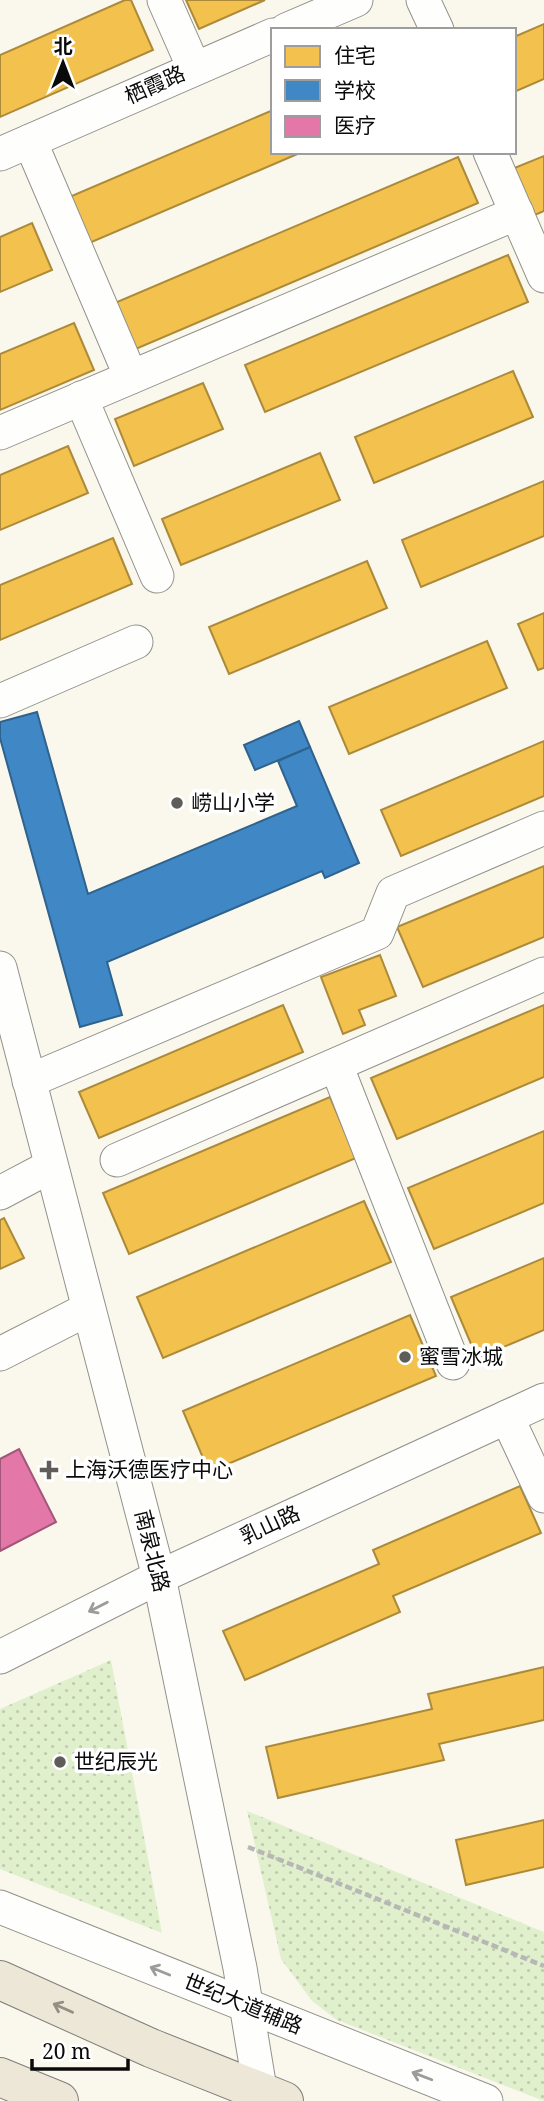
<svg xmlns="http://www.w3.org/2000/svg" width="544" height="2101" font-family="'Noto Serif','Noto Sans SC',serif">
<defs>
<pattern id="park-dots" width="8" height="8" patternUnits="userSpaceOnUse" patternTransform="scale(1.75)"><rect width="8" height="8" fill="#e0f0cd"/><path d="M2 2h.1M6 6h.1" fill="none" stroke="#bfccaf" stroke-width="1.8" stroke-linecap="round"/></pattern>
</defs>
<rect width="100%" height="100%" fill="#faf8ed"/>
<g fill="url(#park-dots)">
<path d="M111,1660L162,1933L0,1869V1709Z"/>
<path d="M247,1811L544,1932V2101L337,2020L312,2001L281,1959Z"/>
</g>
<g fill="#f2c14e" stroke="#ac8a3a" stroke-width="2">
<path d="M125,0H131L153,50L0,117V55Z"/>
<path d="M186,0H265L199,29Z"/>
<path d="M544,24V79L514,92V37Z"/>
<path d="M273,110V152H302L87,244L67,198Z"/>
<path d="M544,156V211L528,218L507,171Z"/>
<path d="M458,157L478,203L131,351L110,305Z"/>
<path d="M32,223L52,270L0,292V237Z"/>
<path d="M508,255L528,302L265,412L245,365Z"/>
<path d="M74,323L94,370L0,410V354Z"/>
<path d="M513,371L533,417L374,483L355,437Z"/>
<path d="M203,383L223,429L134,466L115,419Z"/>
<path d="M68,446L88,493L0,530V475Z"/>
<path d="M320,453L340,500L181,565L162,519Z"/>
<path d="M544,481V536L421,587L402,540Z"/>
<path d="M113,538L132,584L0,640V585Z"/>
<path d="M367,561L387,608L229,674L209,627Z"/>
<path d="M544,613V668L538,670L518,624Z"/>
<path d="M487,641L507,688L349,754L329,707Z"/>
<path d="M544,741V796L401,856L381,810Z"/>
<path d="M544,866V937L423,987L397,927Z"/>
<path d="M380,955L396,996L359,1010L365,1025L343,1034L321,977Z"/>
<path d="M283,1005L303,1052L99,1138L79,1092Z"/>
<path d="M544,1005V1077L397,1139L371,1078Z"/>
<path d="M330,1097L356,1158L129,1254L103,1193Z"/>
<path d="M544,1131V1203L434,1249L408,1188Z"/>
<path d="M364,1201L391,1262L163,1358L137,1297Z"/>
<path d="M4,1218L24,1258L0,1269V1220Z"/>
<path d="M544,1258V1330L477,1358L451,1297Z"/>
<path d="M410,1315L436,1376L209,1472L183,1411Z"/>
<path d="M520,1486L541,1533L393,1596L400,1612L245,1680L223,1631L379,1564L373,1550Z"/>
<path d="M544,1667V1720L439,1744L444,1760L278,1798L266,1747L432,1709L428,1694Z"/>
<path d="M544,1820V1867L466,1885L456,1840Z"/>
</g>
<g fill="#3f88c5" stroke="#2f628d" stroke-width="2">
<path d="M37,712L88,894L297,806L278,761L310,747L359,863L325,878L322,871L107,962L122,1015L80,1027L0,738V722Z"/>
<path d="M299,721L310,747L255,770L244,745Z"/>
</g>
<path fill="#e377a8" stroke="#a25679" stroke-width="2" d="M19,1449L56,1522L0,1551V1459Z"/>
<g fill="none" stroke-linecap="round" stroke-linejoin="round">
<g stroke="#92918c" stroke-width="35">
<g id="minor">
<path d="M164,0L194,68"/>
<path d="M423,0L437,30"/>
<path d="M286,30L356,0"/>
<path d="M30,141L131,377"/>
<path d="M490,152L544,276"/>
<path d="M0,154L273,35"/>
<path d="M81,398L157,576"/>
<path d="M0,433L517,213"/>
<path d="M0,701L136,642"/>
<path d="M0,968L159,1577L240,1968L262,2101"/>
<path d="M336,1065L453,1363"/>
<path d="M29,1081L377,933L393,893L544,828"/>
<path d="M117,1160L544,974"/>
<path d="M0,1193L51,1166"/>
<path d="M0,1354L88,1309"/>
<path d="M507,1417L544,1496"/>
<path d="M0,1657L159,1577L544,1400"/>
<path d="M0,1907L486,2101"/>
</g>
</g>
<g stroke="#7f7e7a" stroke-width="40">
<g id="major">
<path d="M0,1980L151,2048L284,2101"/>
<path d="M0,2077L59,2101"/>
</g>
</g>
<path stroke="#b7b7b5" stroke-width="4.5" stroke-dasharray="7 3.5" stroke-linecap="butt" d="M248,1847L544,1966"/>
<use href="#minor" stroke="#fefefc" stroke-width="33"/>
<use href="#major" stroke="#ece7d6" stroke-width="38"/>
</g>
<defs><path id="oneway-shaft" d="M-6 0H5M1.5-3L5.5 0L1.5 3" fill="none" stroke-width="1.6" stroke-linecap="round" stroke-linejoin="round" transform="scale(1.75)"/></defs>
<g stroke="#9c9c9b">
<use href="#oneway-shaft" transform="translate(98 1607) rotate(153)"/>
<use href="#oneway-shaft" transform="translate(160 1971) rotate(-158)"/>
<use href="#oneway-shaft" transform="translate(422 2076) rotate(-159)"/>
</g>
<use stroke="#928f84" href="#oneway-shaft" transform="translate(63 2008) rotate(-156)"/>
<g fill="#5e5d59" stroke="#fff" stroke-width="2.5">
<circle cx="177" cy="803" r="7"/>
<circle cx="405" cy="1357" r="7"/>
<path d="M45.5 1459.5h7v7h7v7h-7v7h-7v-7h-7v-7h7z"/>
<circle cx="60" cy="1762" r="7"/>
</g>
<g text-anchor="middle" stroke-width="7" stroke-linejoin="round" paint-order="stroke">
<g font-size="21" fill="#0a0a0a" stroke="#fff">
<text transform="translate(155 85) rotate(-24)" y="7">栖霞路</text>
<text transform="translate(270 1525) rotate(-25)" y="7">乳山路</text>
<text transform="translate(152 1551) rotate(76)" y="7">南泉北路</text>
<text transform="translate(243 2004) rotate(22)" y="7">世纪大道辅路</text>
</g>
<g font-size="21" fill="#0a0a0a" stroke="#fff" text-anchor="start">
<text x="191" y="810">崂山小学</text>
<text x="419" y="1364">蜜雪冰城</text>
<text x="65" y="1477">上海沃德医疗中心</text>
<text x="74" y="1769">世纪辰光</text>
</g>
</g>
<rect x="271" y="28" width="245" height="126" fill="#ffffff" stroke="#9d9d9d" stroke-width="2"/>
<rect x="285" y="46" width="35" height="21" fill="#f2c14e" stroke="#9d9d9d" stroke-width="2"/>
<text x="334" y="63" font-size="21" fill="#0a0a0a">住宅</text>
<rect x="285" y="80" width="35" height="21" fill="#3f88c5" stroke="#9d9d9d" stroke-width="2"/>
<text x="334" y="98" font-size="21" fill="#0a0a0a">学校</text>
<rect x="285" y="116" width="35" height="21" fill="#e377a8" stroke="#9d9d9d" stroke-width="2"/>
<text x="334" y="133" font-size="21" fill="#0a0a0a">医疗</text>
<g transform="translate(63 63)" stroke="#ffffff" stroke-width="5" paint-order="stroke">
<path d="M0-5L12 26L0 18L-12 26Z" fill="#0a0a0a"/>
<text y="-10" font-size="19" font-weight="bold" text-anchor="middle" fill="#0a0a0a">北</text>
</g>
<path d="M32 2059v10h96v-10" fill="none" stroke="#0a0a0a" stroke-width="3.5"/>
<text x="42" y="2059" font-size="21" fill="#0a0a0a" stroke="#ffffff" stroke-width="5" paint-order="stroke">20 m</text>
</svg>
